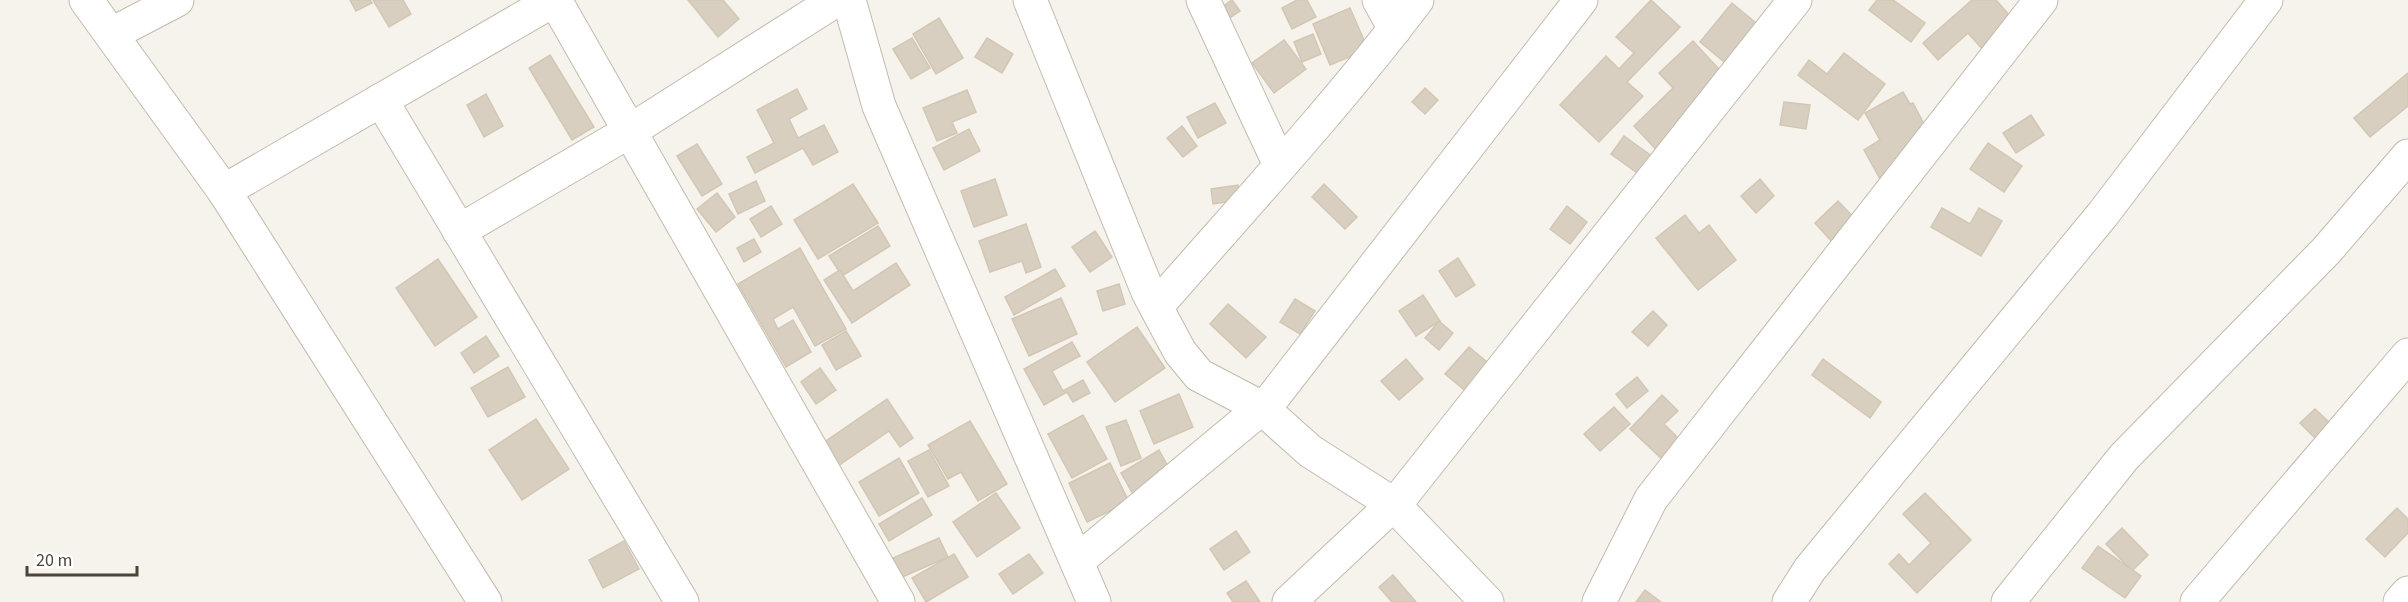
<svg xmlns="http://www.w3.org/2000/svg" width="2408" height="602" font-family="'Source Sans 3',sans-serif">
<rect width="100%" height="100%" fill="#f6f3ec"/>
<g fill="#d8cfc1" stroke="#d3c7b4" stroke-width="1.5">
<path d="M350,0H370L372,3L356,11Z"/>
<path d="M373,0H403L411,14L389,27Z"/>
<path d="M688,0H723L739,19L718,37Z"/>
<path d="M1232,0L1240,11L1219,25L1212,14Z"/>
<path d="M1297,0H1307L1316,17L1292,29L1282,8Z"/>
<path d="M1651,0L1680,27L1627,82L1643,96L1599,142L1560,105L1606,56L1619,69L1634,53L1616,37Z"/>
<path d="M1877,0H1893L1925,23L1911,42L1869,10Z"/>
<path d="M1972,0H1996L2024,32L1992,60L1968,33L1938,60L1923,43Z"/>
<path d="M1732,3L1773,37L1741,76L1700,42Z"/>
<path d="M1350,8L1368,49L1330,65L1313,24Z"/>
<path d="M939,18L963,58L936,74L913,34Z"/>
<path d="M1313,34L1321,54L1302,62L1294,42Z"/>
<path d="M912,38L930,68L911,79L893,49Z"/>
<path d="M987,38L1013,54L1002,73L975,57Z"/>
<path d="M1284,40L1306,69L1274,93L1252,63Z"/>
<path d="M1693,41L1729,80L1666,160L1634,126L1673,88L1659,73Z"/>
<path d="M1844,53L1885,84L1858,120L1798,75L1809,60L1827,74Z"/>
<path d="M550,55L594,127L572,140L529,68Z"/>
<path d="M2408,73V106L2370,137L2354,118Z"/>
<path d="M1425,88L1438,100L1425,114L1412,102Z"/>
<path d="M797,89L807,109L789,119L798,138L824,125L838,152L813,165L803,148L755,173L747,157L774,143L757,110Z"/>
<path d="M967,90L976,112L952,122L957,133L937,141L923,108Z"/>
<path d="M1903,92L1910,104L1913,103L1936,147L1880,179L1864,150L1880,140L1865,113Z"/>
<path d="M486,94L503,126L484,137L467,105Z"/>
<path d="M1784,102L1810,105L1806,129L1780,125Z"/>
<path d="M1215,103L1226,123L1198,138L1187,117Z"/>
<path d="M2031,115L2044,135L2016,153L2003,133Z"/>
<path d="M1182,126L1197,146L1183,157L1167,138Z"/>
<path d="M969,129L980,151L944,170L933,148Z"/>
<path d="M1624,136L1660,162L1647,180L1611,154Z"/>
<path d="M1988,143L2022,166L2004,192L1970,169Z"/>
<path d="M697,144L722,184L702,196L677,156Z"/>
<path d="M995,179L1007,215L974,227L961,191Z"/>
<path d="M1760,179L1774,196L1756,213L1741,196Z"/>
<path d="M756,181L765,201L738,214L729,194Z"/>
<path d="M853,184L878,223L818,259L794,220Z"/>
<path d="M1324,184L1357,217L1345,229L1312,197Z"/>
<path d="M1238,185L1240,200L1213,204L1211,189Z"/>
<path d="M717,193L735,217L716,232L697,209Z"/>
<path d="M1838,201L1856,220L1833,243L1815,223Z"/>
<path d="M771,206L782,224L761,237L750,219Z"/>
<path d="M1567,206L1587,222L1570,244L1550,229Z"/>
<path d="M1942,208L1970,224L1979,208L2002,221L1981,256L1931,227Z"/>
<path d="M1685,215L1699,233L1709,225L1736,260L1698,290L1656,238Z"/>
<path d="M1026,224L1041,267L1026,273L1022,261L990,272L979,241Z"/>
<path d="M878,226L890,246L842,276L829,256Z"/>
<path d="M1095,231L1112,257L1090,272L1072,247Z"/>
<path d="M754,239L761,252L744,262L737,248Z"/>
<path d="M800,248L846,329L815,346L793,307L773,319L778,329L793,320L811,352L786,367L738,284Z"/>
<path d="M1458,258L1475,285L1456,297L1439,271Z"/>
<path d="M438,259L477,317L435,346L396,288Z"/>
<path d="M896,263L910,285L852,323L824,280L840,270L853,291Z"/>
<path d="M1055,269L1065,286L1014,315L1005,297Z"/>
<path d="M1119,284L1125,304L1103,311L1097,291Z"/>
<path d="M1423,295L1440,321L1416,336L1399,311Z"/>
<path d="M1061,298L1077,334L1029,356L1012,319Z"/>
<path d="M1295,299L1315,311L1300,334L1280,322Z"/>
<path d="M1228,304L1266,337L1246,358L1210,324Z"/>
<path d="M1653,311L1667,325L1648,346L1632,332Z"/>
<path d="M1439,321L1453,333L1439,350L1425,338Z"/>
<path d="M1137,327L1165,368L1115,402L1087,362Z"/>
<path d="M846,331L861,356L836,370L822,345Z"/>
<path d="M486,336L499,356L474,373L461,353Z"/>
<path d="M1072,342L1080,356L1052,371L1063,391L1083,380L1090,393L1073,402L1067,392L1044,405L1024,369Z"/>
<path d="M1469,347L1504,376L1481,404L1445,374Z"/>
<path d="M1406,359L1423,379L1399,400L1381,381Z"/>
<path d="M1823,359L1881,402L1870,418L1812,375Z"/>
<path d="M508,367L525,397L488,417L471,388Z"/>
<path d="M820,368L836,390L816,404L801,382Z"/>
<path d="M1637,377L1648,391L1627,408L1616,394Z"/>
<path d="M1179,394L1193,427L1154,444L1140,411Z"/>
<path d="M1662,395L1678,411L1664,424L1682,442L1664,461L1630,429Z"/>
<path d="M887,399L913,438L900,447L889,431L838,466L823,443Z"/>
<path d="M1614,407L1630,424L1600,451L1584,434Z"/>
<path d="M2315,409L2330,423L2315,438L2300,423Z"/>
<path d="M1083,415L1107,459L1072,478L1048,434Z"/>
<path d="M536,419L569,469L522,500L489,450Z"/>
<path d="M1126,420L1141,458L1121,466L1106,427Z"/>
<path d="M970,421L1007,484L978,501L961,472L948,479L928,445Z"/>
<path d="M929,450L949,486L928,497L908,461Z"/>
<path d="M1159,450L1171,472L1133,494L1121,473Z"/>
<path d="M899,458L919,493L879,516L859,482Z"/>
<path d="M1110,463L1129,502L1087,522L1069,483Z"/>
<path d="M996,493L1020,528L977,557L953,522Z"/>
<path d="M1925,493L1971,540L1917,593L1889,564L1899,554L1909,565L1931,543L1903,514Z"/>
<path d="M922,498L932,515L889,541L879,524Z"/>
<path d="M2397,508L2408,519V533L2385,557L2366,539Z"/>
<path d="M2122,528L2148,555L2132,571L2106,544Z"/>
<path d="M1236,531L1250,552L1224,570L1210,549Z"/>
<path d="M939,538L948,557L900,578L891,559Z"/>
<path d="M624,541L639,569L603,588L589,560Z"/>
<path d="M2098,546L2141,576L2125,598L2082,568Z"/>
<path d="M954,554L968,577L926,602L912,578Z"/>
<path d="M1029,554L1043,573L1013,594L999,574Z"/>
<path d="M1393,575L1416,602H1392L1379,587Z"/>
<path d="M1246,581L1260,602H1233L1227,593Z"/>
<path d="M1645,590L1661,602H1636Z"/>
</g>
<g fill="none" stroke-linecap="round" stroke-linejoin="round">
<g stroke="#c2bbae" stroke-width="35">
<g id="street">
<path d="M86,0L224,191L485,602"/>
<path d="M555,0L898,602"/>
<path d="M849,0L879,106L1094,602"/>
<path d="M1030,0L1148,292L1180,352L1199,375L1262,408L1310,451L1393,504L1487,602"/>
<path d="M1203,0L1280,165"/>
<path d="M1379,0L1395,29"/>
<path d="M112,34L177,0"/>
<path d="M381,100L682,602"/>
<path d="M224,191L554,0"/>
<path d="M459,231L630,131L836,0"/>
<path d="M1156,307C1244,206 1336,107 1417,0"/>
<path d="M1087,553L1271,400L1581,0"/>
<path d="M1289,602L1401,497L1795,0"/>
<path d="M1599,602L1651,499L2041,0"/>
<path d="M1789,602L1810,569L2103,214L2266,0"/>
<path d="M2008,602L2124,457L2326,251L2408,156"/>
<path d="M2197,602L2408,355"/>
<path d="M2400,602L2408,593"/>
</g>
</g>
<use href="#street" stroke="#fff" stroke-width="33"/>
</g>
<path d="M27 566v9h110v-9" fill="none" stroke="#4b4439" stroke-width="3"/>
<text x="36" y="566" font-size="18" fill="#4b4439" stroke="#ffffff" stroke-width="4.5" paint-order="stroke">20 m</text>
</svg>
